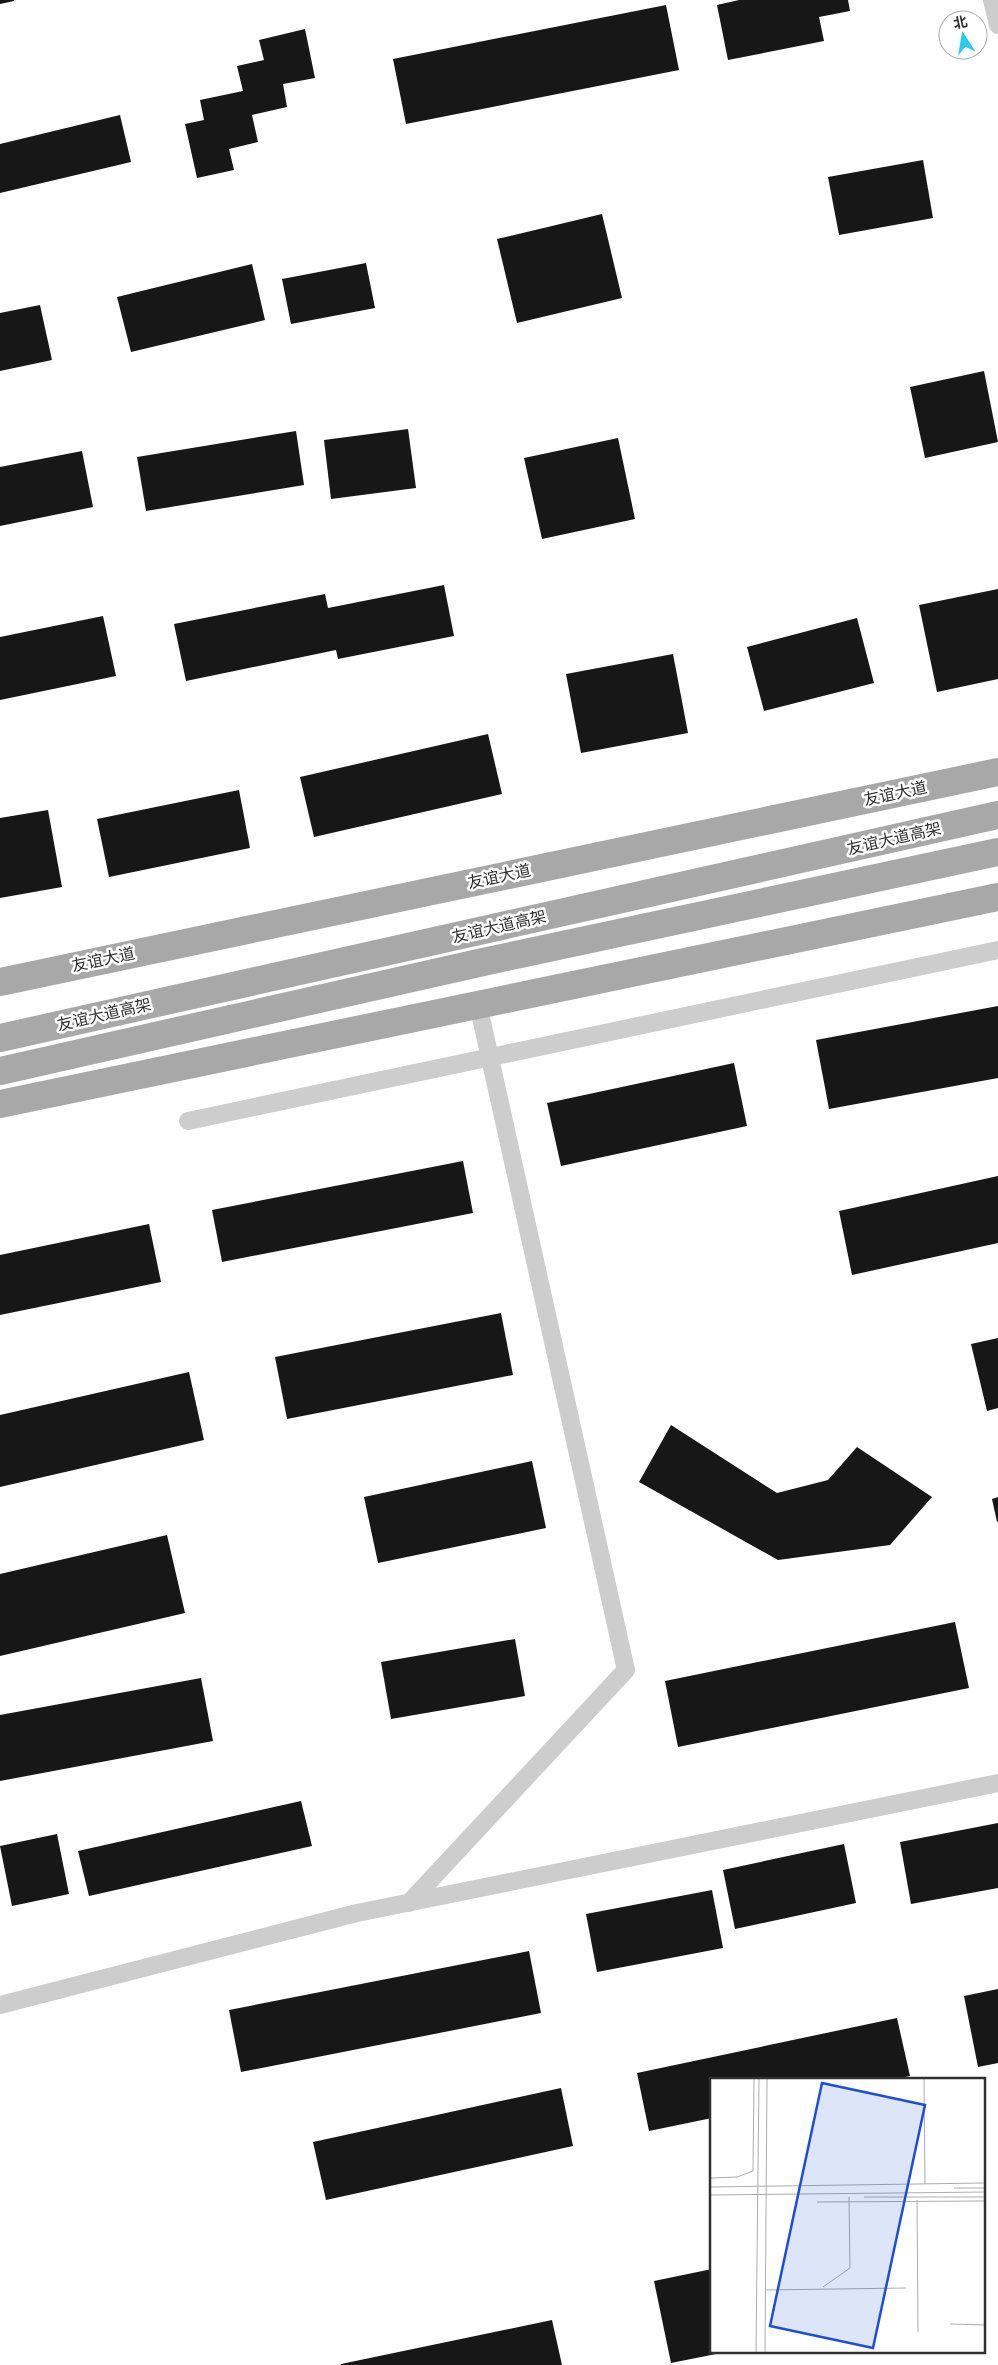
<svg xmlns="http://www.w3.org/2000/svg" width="998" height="2365" font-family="Quicksand,'Noto Sans SC',sans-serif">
<rect width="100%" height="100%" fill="#fff"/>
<g fill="#171717">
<path d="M0,0H14V1L0,4Z"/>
<path d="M739,0H848L850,11L819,17L824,41L728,60L717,5Z"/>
<path d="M666,5L679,70L406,124L393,59Z"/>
<path d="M305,29L315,78L283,84L287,107L252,115L258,142L229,149L234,170L197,178L185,124L204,120L200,100L243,91L237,66L264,60L259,40Z"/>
<path d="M120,115L131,162L0,193V144Z"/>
<path d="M923,160L933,218L839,235L828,177Z"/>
<path d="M602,214L622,298L517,323L497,239Z"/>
<path d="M366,263L375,308L291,324L282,279Z"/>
<path d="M252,264L265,320L131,352L117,297Z"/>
<path d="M40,305L52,360L0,371V313Z"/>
<path d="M984,371L998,442L925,458L910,387Z"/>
<path d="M408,429L416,488L331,499L324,440Z"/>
<path d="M296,431L304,485L146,511L137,457Z"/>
<path d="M618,438L635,519L542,539L524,458Z"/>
<path d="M82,451L93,507L0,526V467Z"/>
<path d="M444,585L454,636L338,659L336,650L186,681L174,624L325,594L328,608Z"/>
<path d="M998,589V679L937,692L919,605Z"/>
<path d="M103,616L116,676L0,700V637Z"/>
<path d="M857,618L874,683L764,711L747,647Z"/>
<path d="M673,654L688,733L581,753L566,674Z"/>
<path d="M488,734L502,794L314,837L300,777Z"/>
<path d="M239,790L250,848L109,877L97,819Z"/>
<path d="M48,810L62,887L0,898V818Z"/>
<path d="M998,1006V1078L829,1109L816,1040Z"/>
<path d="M734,1063L747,1126L561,1166L547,1103Z"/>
<path d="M463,1161L473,1213L222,1262L212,1210Z"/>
<path d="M998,1176V1243L852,1275L839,1211Z"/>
<path d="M149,1224L161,1282L0,1315V1255Z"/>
<path d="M501,1313L513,1375L287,1419L275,1357Z"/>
<path d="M998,1338V1408L987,1411L971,1344Z"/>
<path d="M189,1372L204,1440L0,1487V1415Z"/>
<path d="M671,1425L777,1493L828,1480L857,1447L932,1497L890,1545L778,1560L639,1482Z"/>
<path d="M532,1461L546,1528L378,1563L364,1497Z"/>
<path d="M998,1497V1521L997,1522L992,1499Z"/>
<path d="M167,1535L185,1613L0,1656V1574Z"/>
<path d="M955,1622L969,1688L678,1747L665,1681Z"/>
<path d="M515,1639L525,1696L391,1719L381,1662Z"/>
<path d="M201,1678L213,1741L0,1781V1715Z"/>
<path d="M301,1801L312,1846L89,1896L78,1851Z"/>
<path d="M998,1823V1888L911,1904L900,1842Z"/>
<path d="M57,1834L69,1894L12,1906L0,1846Z"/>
<path d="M844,1844L856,1903L735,1929L723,1870Z"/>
<path d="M712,1890L723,1948L597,1972L586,1914Z"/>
<path d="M529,1951L541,2013L241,2072L229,2010Z"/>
<path d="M998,1989V2063L978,2067L964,1996Z"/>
<path d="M897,2018L910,2076L895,2079H712V2118L649,2131L637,2073Z"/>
<path d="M561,2088L573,2146L326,2200L313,2142Z"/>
<path d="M712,2269V2351L726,2352L671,2363L654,2281Z"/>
<path d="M552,2320L562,2365H341V2364Z"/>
</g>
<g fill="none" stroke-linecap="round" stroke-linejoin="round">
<g stroke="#cdcdcd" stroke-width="18">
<path d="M992,0L998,25"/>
<path d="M188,1121L998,950"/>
<path d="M409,1903L626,1670L478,1004"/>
<path d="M0,2005L357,1913L998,1783"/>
</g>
<g stroke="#a8a8a8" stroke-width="28">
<path d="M0,982L998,772"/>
<path d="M0,1038L998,815"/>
<path d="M0,1071L483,962L998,852"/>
<path d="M0,1104L998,897"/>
</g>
</g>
<g text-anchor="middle" stroke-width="5" stroke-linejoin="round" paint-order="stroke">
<g font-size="16" fill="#303030" stroke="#fff">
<text transform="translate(895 793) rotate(-12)" y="6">友谊大道</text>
<text transform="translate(894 838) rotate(-13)" y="6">友谊大道高架</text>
<text transform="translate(499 876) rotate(-12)" y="6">友谊大道</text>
<text transform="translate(499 926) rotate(-13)" y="6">友谊大道高架</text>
<text transform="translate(103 959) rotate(-12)" y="6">友谊大道</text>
<text transform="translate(104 1014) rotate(-13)" y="6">友谊大道高架</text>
</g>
</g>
<g transform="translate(710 2078)">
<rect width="275" height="275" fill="#fff"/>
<path fill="none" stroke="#acacac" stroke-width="1" d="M214,1L215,106M0,100L27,99L43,93L44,1M0,109L275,105M244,110H275M0,117L275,114M154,119H274M207,122L208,254M107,124L275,123M113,209L140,190L139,119M55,212L196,210M240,246L275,247M46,274L49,1M55,274L57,1"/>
<path fill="#1d4ed8" fill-opacity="0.15" stroke="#1d4ed8" stroke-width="2.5" d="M112,5L215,27L163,270L60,248Z"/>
<rect width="275" height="275" fill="none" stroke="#303030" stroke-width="2.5"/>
</g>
<g transform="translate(963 35) rotate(348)"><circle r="24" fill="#ffffff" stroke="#acacac"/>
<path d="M0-4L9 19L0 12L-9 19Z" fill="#29cbf1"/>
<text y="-8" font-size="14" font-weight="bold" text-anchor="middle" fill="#303030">北</text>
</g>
</svg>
